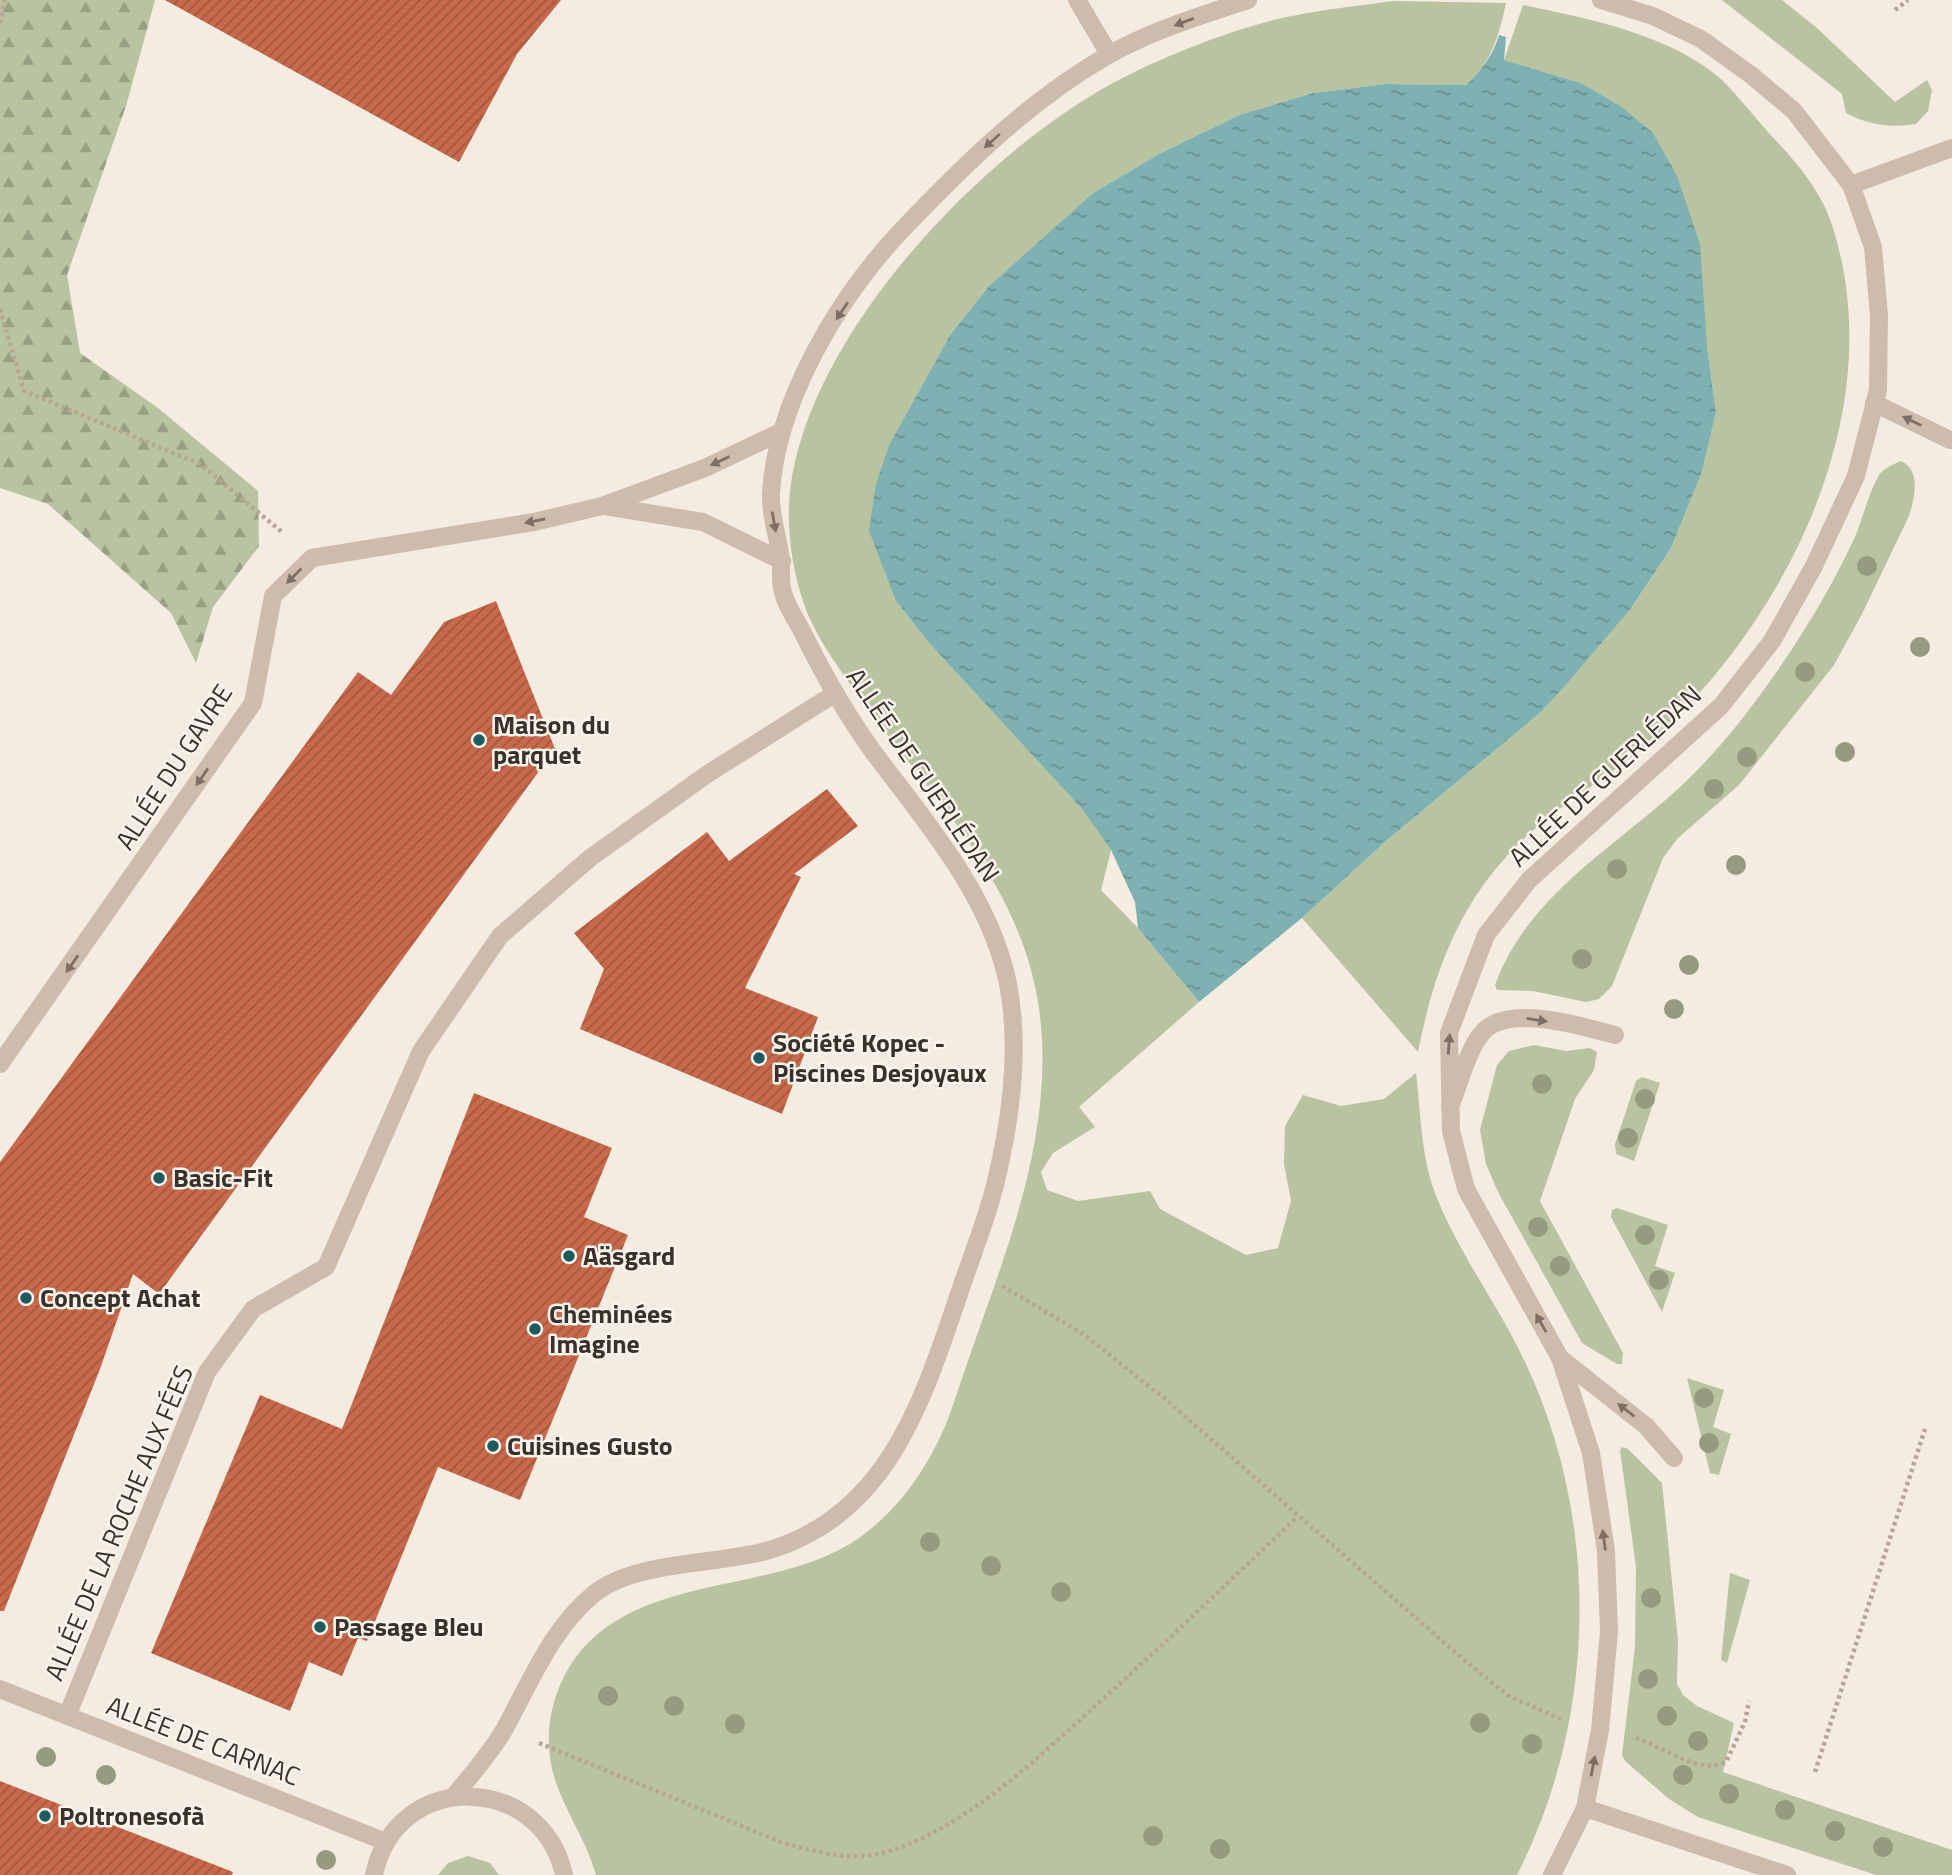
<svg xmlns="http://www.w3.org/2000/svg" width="1952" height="1875" font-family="'Titillium Web',sans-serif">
<defs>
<pattern id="forest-firs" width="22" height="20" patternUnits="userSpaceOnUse" patternTransform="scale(1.75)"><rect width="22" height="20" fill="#b8c4a0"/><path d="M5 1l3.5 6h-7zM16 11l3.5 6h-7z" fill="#97a083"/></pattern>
<pattern id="water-ripples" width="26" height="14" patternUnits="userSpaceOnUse" patternTransform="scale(1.75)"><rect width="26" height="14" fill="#7fb0b2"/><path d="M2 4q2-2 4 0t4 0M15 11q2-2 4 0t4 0" fill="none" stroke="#699091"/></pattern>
<pattern id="building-hatch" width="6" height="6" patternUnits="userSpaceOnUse" patternTransform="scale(1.75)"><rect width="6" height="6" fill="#c8694b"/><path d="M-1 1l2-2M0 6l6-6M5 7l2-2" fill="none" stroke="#a4573f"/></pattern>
</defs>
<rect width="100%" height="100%" fill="#f4ebe1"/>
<g fill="#b8c4a0">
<path d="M1722,0H1782L1817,28L1895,102L1927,80L1932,90L1928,111L1916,124C1891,128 1868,125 1846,113L1842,94Z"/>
<path d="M1393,1L1506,3C1499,35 1492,62 1466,85L1386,84L1313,93L1239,115L1159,154L1093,193L989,286L950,335L890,443L896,601L929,643L1082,809L1111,850L1101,890L1138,928L1199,1002L1079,1107L1095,1127L1053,1153L1041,1172L1047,1190L1078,1201L1150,1191L1160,1209L1246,1255L1278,1248L1291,1201L1284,1164L1285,1126L1303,1095L1341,1106L1384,1099L1416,1073C1421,1113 1421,1156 1435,1193C1458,1253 1498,1304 1525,1362C1601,1522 1597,1718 1517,1875H596C585,1834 555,1799 550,1757C546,1727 552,1698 567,1671C622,1576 752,1595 839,1550C895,1521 935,1461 954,1402C995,1276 1058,1144 1039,1008C1021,884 933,799 863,702C842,672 816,639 804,604C792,569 786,527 790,491C808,335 980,155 1113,83C1158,58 1242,25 1292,16C1325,9 1359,6 1393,1Z"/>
<path d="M1523,5C1586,18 1673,35 1722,80C1738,96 1753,115 1768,132C1795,161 1821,189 1833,228C1887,400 1800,591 1680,714C1645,751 1602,778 1561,808C1474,871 1438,949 1418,1052L1302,918L1386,841L1540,713L1565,686L1629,611L1671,548L1702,472L1716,412L1707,346L1619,105L1581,83L1504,60Z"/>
<path d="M1901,461C1922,470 1914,500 1909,516L1862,614L1834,665L1739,785L1678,838L1663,858L1612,986L1599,999L1586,1002L1533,991L1497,990L1495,985C1526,900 1604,854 1669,797C1710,761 1742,721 1773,677C1804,633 1831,588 1854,539C1863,519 1868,494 1879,475C1884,468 1894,464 1901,461Z"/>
<path d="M1534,1045L1566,1051L1590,1048L1597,1052L1594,1070L1575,1099L1540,1201L1623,1353L1622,1364H1617L1582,1343L1498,1192L1486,1164L1480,1130L1497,1065L1509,1051Z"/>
<path d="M1642,1077L1660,1083L1634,1161L1616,1154L1615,1144L1636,1081Z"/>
<path d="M1617,1208L1668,1225L1655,1266L1675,1273L1662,1312L1611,1217L1612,1210Z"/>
<path d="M1687,1378L1724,1390L1713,1427L1731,1434L1719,1475L1710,1473Z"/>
<path d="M1622,1447L1628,1449L1662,1483L1678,1641L1677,1684L1683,1695L1697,1706L1734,1723L1723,1772L1952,1850V1875H1876L1698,1817L1669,1799L1625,1761L1622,1755L1635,1647L1636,1567L1620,1450Z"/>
<path d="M1730,1573L1750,1580L1727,1663L1721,1660Z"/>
<path d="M468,1856L490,1863L499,1875H438L448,1863Z"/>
</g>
<path fill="url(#forest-firs)" d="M0,0H155L126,106L67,275L80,353L158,408L258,491L259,546L213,607L196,663L171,613L48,504L0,488Z"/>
<path fill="url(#water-ripples)" d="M1499,35L1506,37L1504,60L1581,83L1619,105L1653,133L1677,176L1700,244L1707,346L1716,412L1702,472L1671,548L1629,611L1565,686L1540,713L1386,841L1302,918L1199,1002L1138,928L1135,902L1111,850L1082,809L929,643L896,601L869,531L876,484L890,443L950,335L989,286L1093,193L1159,154L1239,115L1313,93L1386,84L1466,85C1480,72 1494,54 1499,35Z"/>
<g fill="url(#building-hatch)">
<path d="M165,0H561L517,54L459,162Z"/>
<path d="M496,601L555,749L159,1294L133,1274L100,1369L4,1611H0V1162L358,672L391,695L444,622Z"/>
<path d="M827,789L858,826L794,874L801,877L745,988L818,1017L782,1114L580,1029L604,969L574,933L707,832L729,861Z"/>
<path d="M474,1093L612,1148L584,1217L628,1235L520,1500L438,1467L367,1641L358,1638L342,1676L309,1662L290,1711L151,1653L260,1395L342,1429Z"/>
<path d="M0,1781L233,1872L232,1875H0Z"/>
</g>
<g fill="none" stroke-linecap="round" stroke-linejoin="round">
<g stroke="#b9a596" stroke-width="4.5" stroke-dasharray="3.5 3.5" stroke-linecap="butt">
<path d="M1895,10L1908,0"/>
<path d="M0,23L5,0"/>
<path d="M0,309L24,391L200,464L282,532"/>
<path d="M1002,1286L1085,1335L1165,1399L1471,1666L1509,1696L1563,1720"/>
<path d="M1636,1738C1664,1747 1697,1775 1726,1762L1745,1722L1749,1701"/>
<path d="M539,1743L781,1842C815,1852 851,1862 886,1852C961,1831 1037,1759 1094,1707C1163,1645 1230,1581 1297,1517"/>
<path d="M1815,1772L1925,1429"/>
</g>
<g stroke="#cdbbac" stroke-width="18">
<path d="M1077,0L1109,54"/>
<path d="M1874,403L1950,440"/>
<path d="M1450,1107C1458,1087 1468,1049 1482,1033C1507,1003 1581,1026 1615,1035"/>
<path d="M1560,1358L1646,1426L1674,1458"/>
</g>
<g stroke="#cdbbac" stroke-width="18">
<path d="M1851,185L1952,148"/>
<path d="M605,506L703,522L782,561"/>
<path d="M0,1064L253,703L273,596L312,558L534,522L602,506L705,468L781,432"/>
<path d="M0,1689L386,1842"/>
<path d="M67,1716L207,1372L253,1309L326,1267L421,1051L500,936L590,858L706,775L834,694"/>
<path d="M454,1796C471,1775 490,1754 504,1730C530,1683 552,1627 595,1593C636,1561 715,1565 766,1551C890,1516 924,1396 961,1288C975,1247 992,1205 1000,1163C1013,1105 1020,1034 1006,975C986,891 925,821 874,753C846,714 823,674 802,631C795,618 784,602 782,588C780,577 782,564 780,553C777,534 770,513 771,494C776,402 837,300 899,233C962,167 1026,103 1105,57C1149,31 1200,16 1248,0"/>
<path d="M1585,1808L1787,1875"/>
<path d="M374,1875C395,1770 541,1771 564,1875"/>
<path d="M1552,1875L1585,1808L1600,1730L1609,1632L1606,1551L1591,1453L1560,1358L1466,1189L1451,1131L1449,1033L1486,935L1529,880L1721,706L1772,641L1814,566L1856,476L1878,390L1879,316L1873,247L1851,185L1794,111L1751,75L1701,39L1653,16L1601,0"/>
</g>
</g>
<g fill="#969b7f">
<circle cx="1867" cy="566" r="10"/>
<circle cx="1920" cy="647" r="10"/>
<circle cx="1805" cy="672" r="10"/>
<circle cx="1845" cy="752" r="10"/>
<circle cx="1747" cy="757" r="10"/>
<circle cx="1714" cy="789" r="10"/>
<circle cx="1736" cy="865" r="10"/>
<circle cx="1617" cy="869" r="10"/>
<circle cx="1582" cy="959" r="10"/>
<circle cx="1689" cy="965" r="10"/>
<circle cx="1674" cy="1009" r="10"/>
<circle cx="1542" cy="1084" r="10"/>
<circle cx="1645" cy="1099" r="10"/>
<circle cx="1628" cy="1138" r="10"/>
<circle cx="1538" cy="1227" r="10"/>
<circle cx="1645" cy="1235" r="10"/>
<circle cx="1560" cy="1266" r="10"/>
<circle cx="1659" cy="1280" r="10"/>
<circle cx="1704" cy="1398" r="10"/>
<circle cx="1709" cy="1443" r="10"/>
<circle cx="930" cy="1542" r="10"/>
<circle cx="991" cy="1566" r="10"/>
<circle cx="1061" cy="1592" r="10"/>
<circle cx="1651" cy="1598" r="10"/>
<circle cx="1648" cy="1679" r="10"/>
<circle cx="608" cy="1696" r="10"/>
<circle cx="674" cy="1706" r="10"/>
<circle cx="1667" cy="1716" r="10"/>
<circle cx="1480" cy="1723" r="10"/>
<circle cx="735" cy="1724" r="10"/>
<circle cx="1698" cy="1741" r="10"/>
<circle cx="1532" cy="1744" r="10"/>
<circle cx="46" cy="1757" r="10"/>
<circle cx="106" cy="1775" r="10"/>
<circle cx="1683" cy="1775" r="10"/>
<circle cx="1729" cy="1794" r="10"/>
<circle cx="1785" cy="1810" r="10"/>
<circle cx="1835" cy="1831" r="10"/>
<circle cx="1153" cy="1836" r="10"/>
<circle cx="1883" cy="1847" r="10"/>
<circle cx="1220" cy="1849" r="10"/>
<circle cx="326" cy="1860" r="10"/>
</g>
<defs><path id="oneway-solid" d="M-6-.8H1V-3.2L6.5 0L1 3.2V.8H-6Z" transform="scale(1.75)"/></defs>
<g fill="#7d6f65">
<use href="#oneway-solid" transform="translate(1184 22) rotate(159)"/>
<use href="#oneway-solid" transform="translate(992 141) rotate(138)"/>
<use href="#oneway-solid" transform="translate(842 311) rotate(124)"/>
<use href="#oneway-solid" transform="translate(1912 421) rotate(-154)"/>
<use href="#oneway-solid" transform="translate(720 461) rotate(155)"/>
<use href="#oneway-solid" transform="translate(535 521) rotate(169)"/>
<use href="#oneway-solid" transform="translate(774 522) rotate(80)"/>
<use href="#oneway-solid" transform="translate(294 576) rotate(135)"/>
<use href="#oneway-solid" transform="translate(202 777) rotate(125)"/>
<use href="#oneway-solid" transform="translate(72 964) rotate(125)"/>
<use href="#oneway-solid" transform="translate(1537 1020) rotate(9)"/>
<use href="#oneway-solid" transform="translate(1449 1044) rotate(-86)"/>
<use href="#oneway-solid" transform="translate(1541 1323) rotate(-119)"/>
<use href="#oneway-solid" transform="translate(1626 1410) rotate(-142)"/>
<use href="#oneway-solid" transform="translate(1604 1540) rotate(-98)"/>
<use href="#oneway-solid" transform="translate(1593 1766) rotate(-79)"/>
</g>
<g fill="#1f5a5e" stroke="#fbf5ee" stroke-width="2.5">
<circle cx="479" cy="740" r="7"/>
<circle cx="759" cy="1058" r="7"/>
<circle cx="159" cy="1178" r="7"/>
<circle cx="569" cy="1256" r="7"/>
<circle cx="26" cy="1298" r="7"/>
<circle cx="535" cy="1329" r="7"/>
<circle cx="493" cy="1446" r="7"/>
<circle cx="320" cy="1627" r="7"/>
<circle cx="45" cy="1816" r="7"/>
</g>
<g text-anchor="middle" stroke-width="5" stroke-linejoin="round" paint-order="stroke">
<g font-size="26" font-weight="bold" fill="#3b302b" stroke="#fbf5ee" text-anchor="start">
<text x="493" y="734">Maison du<tspan x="493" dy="30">parquet</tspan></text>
<text x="773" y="1052">Société Kopec -<tspan x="773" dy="30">Piscines Desjoyaux</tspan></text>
<text x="173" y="1187">Basic-Fit</text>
<text x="583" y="1265">Aäsgard</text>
<text x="40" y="1307">Concept Achat</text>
<text x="549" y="1323">Cheminées<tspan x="549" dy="30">Imagine</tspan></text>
<text x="507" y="1455">Cuisines Gusto</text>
<text x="334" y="1636">Passage Bleu</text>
<text x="59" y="1825">Poltronesofà</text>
</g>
<g font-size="26" fill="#3b302b" stroke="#fbf5ee">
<text transform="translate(174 767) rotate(-57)" y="9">ALLÉE DU GAVRE</text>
<text transform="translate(923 775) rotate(56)" y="9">ALLÉE DE GUERLÉDAN</text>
<text transform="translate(1605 776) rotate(-43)" y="9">ALLÉE DE GUERLÉDAN</text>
<text transform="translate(119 1523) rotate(-67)" y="9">ALLÉE DE LA ROCHE AUX FÉES</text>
<text transform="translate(203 1741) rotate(21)" y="9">ALLÉE DE CARNAC</text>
</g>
</g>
</svg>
